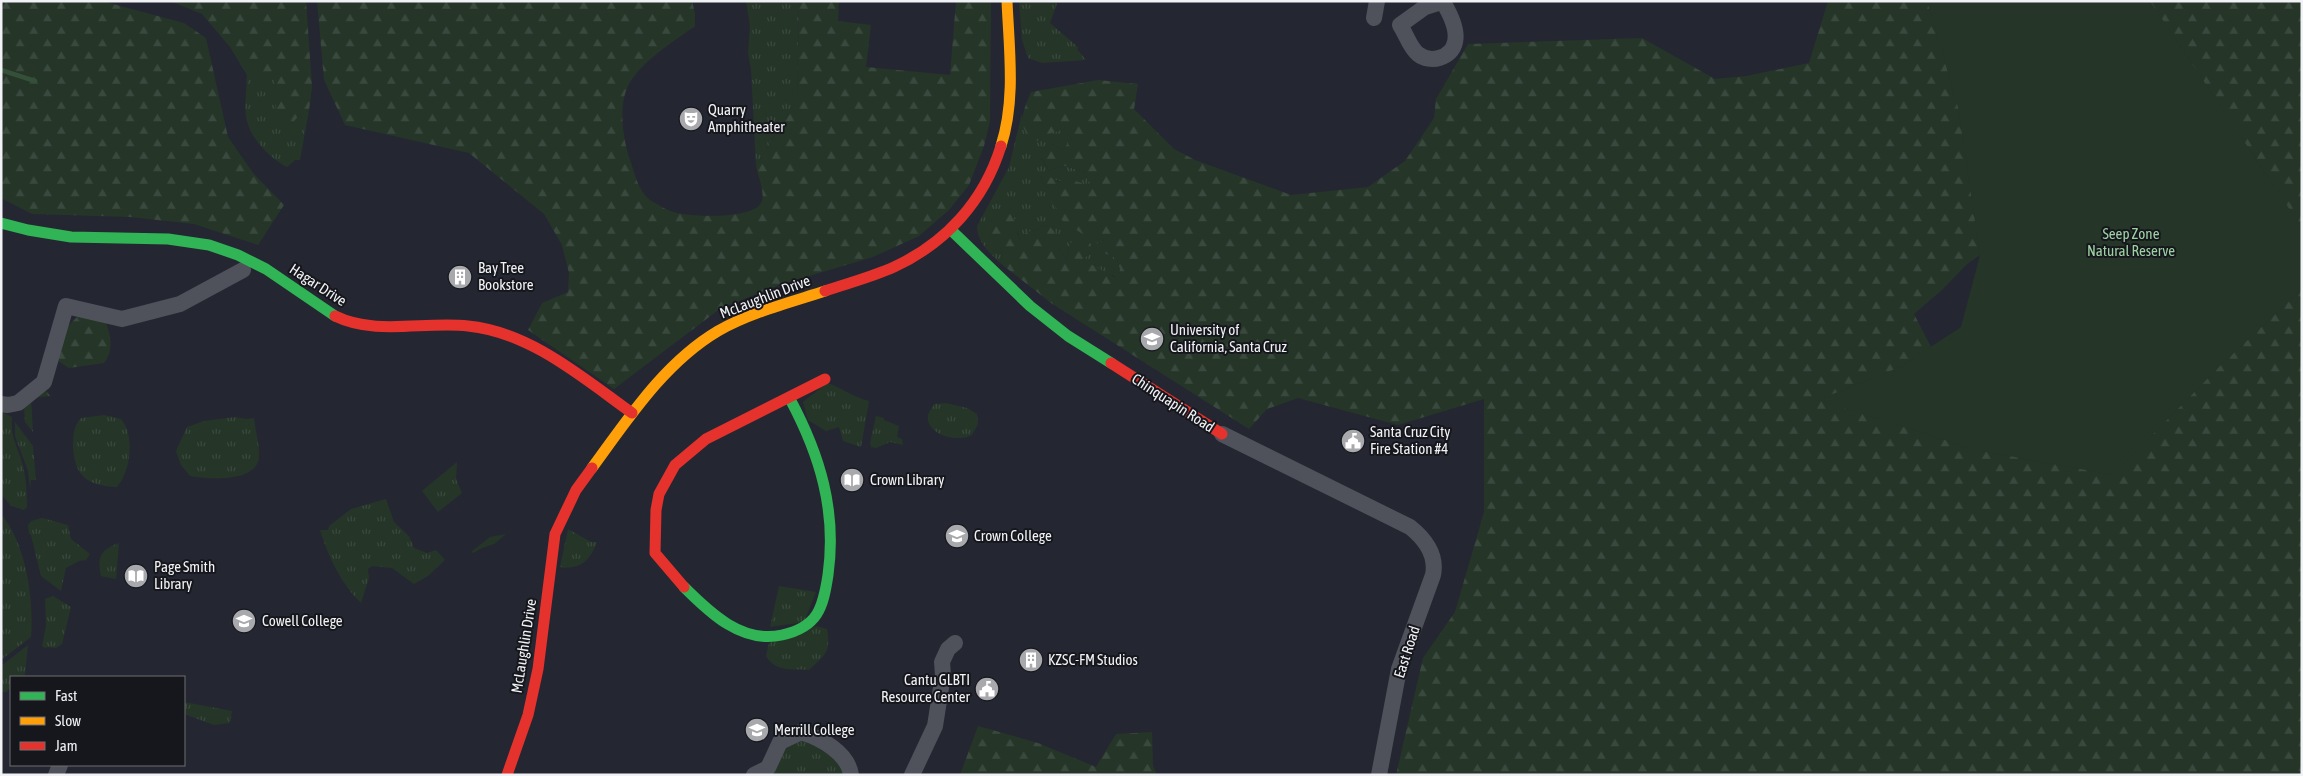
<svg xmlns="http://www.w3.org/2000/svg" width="2303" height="776" font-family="'Asap Condensed',sans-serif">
<defs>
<pattern id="grass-tufts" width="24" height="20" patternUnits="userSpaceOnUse" patternTransform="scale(1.25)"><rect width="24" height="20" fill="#253528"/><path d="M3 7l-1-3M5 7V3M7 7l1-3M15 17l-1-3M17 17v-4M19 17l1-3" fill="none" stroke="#3a493d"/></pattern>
<pattern id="forest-firs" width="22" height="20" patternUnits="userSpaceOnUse" patternTransform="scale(1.25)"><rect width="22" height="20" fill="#253528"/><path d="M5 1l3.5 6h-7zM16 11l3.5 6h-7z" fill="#3a493d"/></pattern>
</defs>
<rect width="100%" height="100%" fill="#202225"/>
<path fill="#242731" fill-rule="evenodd" d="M1,1H2302V775H1ZM11,677H184V765H11Z"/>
<g fill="url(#grass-tufts)">
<path d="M746,1H799L797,100L756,166L751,69L748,53L750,26Z"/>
<path d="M1019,1H1058L1050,23L1079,48L1077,49L1086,60L1042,63L1028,58L1022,40Z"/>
<path d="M247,75H274L291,124L298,117L309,110L300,160H295L287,167C270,159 249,137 246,117C244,104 247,88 247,75Z"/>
<path d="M1022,113L1024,130L1038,141L1048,134L1064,129L1072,139L1061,151L1053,144L1041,158L1049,171L1062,165L1084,172L1091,183L1085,188L1041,176L1042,182L1053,193L1060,219L1105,240L1097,244L1104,253L1116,258L1120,269L1118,280L1114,276L1100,271L1083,260L1090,252L1069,245L1066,260L1055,242L1049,225L1025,233L1024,240H1020L1013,218L1009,212L1003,222L990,236L992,242L1000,247L1003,257L1000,263C989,252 977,242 977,226L1009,167Z"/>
<path d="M827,383C842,388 853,397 869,401L861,447L843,441L839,427L826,431L808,420L803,402Z"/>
<path d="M46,391L51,396L31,398L33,432L25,422L24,406L32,396Z"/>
<path d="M946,403L967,408L977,414L978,424L972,435C958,443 925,435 928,415C929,411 933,407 934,404Z"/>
<path d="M1,411L12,417C10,434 16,444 21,459C26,474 27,491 27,507L24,510L11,506L1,494Z"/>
<path d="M104,415L121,419C135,436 131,470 117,487C88,486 75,477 73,448C73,436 73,427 81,418Z"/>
<path d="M876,416L884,418V420L899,426L897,437L902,439L903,445L890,442L876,448L871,447L870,443Z"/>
<path d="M235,417L246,419L254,418C255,431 260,444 259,457C257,483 208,479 190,476L181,465L176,451L187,427L204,421Z"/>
<path d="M15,422L33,446L36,480H31L30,489L28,471L15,436Z"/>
<path d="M457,462L456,479L462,493L438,512L422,491Z"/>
<path d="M386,499L394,522L409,536L414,548L427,553L436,550L445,560L428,576L414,584L392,568L372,566L368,569L369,578L361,603C341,584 328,556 320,530H328L329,526L351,509Z"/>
<path d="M1,514C26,543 34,600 31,637L1,660Z"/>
<path d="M42,518L68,525L71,539L90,554L86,560L79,561L66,568L61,591L41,576L31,535L29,534L28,525L31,521Z"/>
<path d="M568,529L591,542H597C590,560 581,570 560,567Z"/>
<path d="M506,534L494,544L482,548L473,553L471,552L490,537Z"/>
<path d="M119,543L116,579L101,576C97,557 100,550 119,543Z"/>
<path d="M779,586L816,592L804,622L770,627Z"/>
<path d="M53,596L71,607L62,644L56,648L48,647L45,648L42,646L46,626L45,599Z"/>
<path d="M816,626L827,629C831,652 826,654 809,670C793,669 775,672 766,656L769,643Z"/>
<path d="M28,645L25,675L11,677V687L6,692H1V666Z"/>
<path d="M184,702L232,711L230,723L214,725L184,714Z"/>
<path d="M805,738L840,759L844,775H774L772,769L784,744Z"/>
</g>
<g fill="url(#forest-firs)" fill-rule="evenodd">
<path d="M1,1H102L184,23L206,38L228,137L253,173L284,205L258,245L194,224L130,217L32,214L1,198Z"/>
<path d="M170,1H306L312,87L309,110L298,117L291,124L277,119L274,75H247L230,47L202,14Z"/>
<path d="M317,1H692L695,13V26C674,41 639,63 628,86C618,106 623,140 630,160C635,174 638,191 650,200C658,205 668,211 677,213C693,217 753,219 761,203C766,193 758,177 756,166L797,100L799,1H839L838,21L871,25L866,67L950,75L956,1H991L990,121L984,146L969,185L949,210L919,236L873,257L782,284L721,308L614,389L528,330L542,303L568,292L569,273L562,245L544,214L469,153L345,125L324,80Z"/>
<path d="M1828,1H2302V775H1396L1423,658L1455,612L1484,512V399L1398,425L1298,398L1267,409L1249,429L1051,303L1000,263L1003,257L1000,247L991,242L990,236L983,230L994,219L1003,222L1009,211L1013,218L1019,222L1020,227L1017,233L1020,240H1024L1025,233L1049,225L1058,238L1055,242L1066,260L1069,245L1076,237H1084L1091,244L1090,252L1083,260L1118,279L1120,269L1116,258L1104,253L1097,245L1104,240L1090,239L1060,219L1057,209L1050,200L1053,193L1042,182L1041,176L1045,174L1059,182L1068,179L1082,183L1085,188L1090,183L1084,172L1062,165L1049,171L1041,157L1053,144L1061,151L1072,139L1064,129L1049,134L1038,141C1014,131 1023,111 1031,92L1098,80L1138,84L1134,109L1174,149L1195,160L1291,195L1368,187L1405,161L1434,118L1436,99L1468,44L1642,38L1715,79L1746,76L1809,63ZM1980,255L1969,378L1931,347L1914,314L1943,289L1967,264Z"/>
<path d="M78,316L106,323C111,337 114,350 104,363L69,368L58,361L67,327Z"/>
<path d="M978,726L1038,743L1096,767L1116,734L1152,732L1153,766L1157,775H960Z"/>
</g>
<path fill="#253528" d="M1927,1H2150L2302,228V289L2220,366L2113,475L1977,450L1818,400L1900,367L1961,327L1980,255L1958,107Z"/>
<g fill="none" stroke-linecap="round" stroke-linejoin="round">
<path stroke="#355038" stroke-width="4.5" d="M1,70L35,81"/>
<g stroke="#50525b" stroke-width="16">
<path d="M1443,2C1449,12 1458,30 1455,42C1452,58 1430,64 1418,54C1410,48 1406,34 1400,25L1425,7L1444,1"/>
<path d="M1374,18L1377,1"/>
<path d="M1,404L8,405L18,403L44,382L66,306L122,319L180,304L243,270"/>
<path d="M1222,434L1410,527C1425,539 1437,555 1433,575L1399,669L1379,775"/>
<path d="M56,775L60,765"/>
<path d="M754,775L768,768L780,742L801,732C821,738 848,753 851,775"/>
<path d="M912,775L935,726L943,675L942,662L948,649L955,643"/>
</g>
<g stroke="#30b455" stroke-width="11">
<path d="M1,223L28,230L71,237L168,239L209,245L238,255L266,269L335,316"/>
<path d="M952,231L1030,306L1068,336L1111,363"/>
<path d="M684,587C710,613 742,644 782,635C818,627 823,608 828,575C837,511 820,455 790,399"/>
</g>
<g stroke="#ff9f0a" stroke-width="11">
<path d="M1001,146C1016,99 1009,49 1007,1"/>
<path d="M592,468C628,419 664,363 718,331C749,313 791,302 825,291"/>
</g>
<g stroke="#e5322d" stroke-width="11">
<path d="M825,291C848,283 872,277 894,267C946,243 984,201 1001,146"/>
<path d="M335,316C376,336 424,321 468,326C530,332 583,378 632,413"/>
<path d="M1111,363L1222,434"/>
<path d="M684,587L655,553L656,510L659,494L675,465L706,439L825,379"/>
<path d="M507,775L528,715L538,669L555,534L576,490L592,468"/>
</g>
</g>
<defs>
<g id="theatre-disc" transform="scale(1.25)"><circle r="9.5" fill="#a8a9ac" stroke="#16171d"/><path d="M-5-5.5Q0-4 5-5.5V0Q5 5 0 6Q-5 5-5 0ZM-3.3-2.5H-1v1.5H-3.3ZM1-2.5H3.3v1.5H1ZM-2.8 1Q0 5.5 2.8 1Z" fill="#fff"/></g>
<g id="building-disc" transform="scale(1.25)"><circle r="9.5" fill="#a8a9ac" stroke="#16171d"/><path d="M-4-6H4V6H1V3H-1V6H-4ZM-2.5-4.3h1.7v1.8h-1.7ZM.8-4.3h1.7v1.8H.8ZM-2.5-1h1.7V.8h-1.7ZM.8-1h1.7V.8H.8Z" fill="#fff"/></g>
<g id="university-disc" transform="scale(1.25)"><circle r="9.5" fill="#a8a9ac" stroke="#16171d"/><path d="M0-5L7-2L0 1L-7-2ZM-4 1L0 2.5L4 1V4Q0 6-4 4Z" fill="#fff"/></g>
<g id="civic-disc" transform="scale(1.25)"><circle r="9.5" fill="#a8a9ac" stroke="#16171d"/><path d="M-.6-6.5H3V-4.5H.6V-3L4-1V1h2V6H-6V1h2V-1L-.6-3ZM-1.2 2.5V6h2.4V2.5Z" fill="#fff"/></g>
<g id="library-disc" transform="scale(1.25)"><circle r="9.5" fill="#a8a9ac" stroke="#16171d"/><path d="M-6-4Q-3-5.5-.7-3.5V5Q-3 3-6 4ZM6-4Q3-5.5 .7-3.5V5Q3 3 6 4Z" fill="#fff"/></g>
</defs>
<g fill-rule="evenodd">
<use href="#theatre-disc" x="691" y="119"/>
<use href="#building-disc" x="460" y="277"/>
<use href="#university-disc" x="1152" y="339"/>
<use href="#civic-disc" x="1353" y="441"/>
<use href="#library-disc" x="852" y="480"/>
<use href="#university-disc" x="957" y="536"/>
<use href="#library-disc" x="136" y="576"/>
<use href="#university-disc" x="244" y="621"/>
<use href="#building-disc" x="1031" y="660"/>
<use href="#civic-disc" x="987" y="689"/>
<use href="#university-disc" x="757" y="730"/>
</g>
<g text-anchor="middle" stroke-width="4" stroke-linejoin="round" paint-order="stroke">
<g font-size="15" fill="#f1f2f5" stroke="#16171d" text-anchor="start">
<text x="708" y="115">Quarry<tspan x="708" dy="17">Amphitheater</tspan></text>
<text x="478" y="273">Bay Tree<tspan x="478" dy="17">Bookstore</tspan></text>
<text x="1170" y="335">University of<tspan x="1170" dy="17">California, Santa Cruz</tspan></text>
<text x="1370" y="437">Santa Cruz City<tspan x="1370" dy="17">Fire Station #4</tspan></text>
<text x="870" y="485">Crown Library</text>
<text x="974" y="541">Crown College</text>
<text x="154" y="572">Page Smith<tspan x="154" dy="17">Library</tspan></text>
<text x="262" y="626">Cowell College</text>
<text x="1048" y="665">KZSC-FM Studios</text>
<text x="970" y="685" text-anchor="end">Cantu GLBTI<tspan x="970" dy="17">Resource Center</tspan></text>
<text x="774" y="735">Merrill College</text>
</g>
<g font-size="15" fill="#9ed2a3" stroke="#16171d">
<text x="2131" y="239">Seep Zone<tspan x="2131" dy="17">Natural Reserve</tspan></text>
</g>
<g font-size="15" fill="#f1f2f5" stroke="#16171d">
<text transform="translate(318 285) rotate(33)" y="5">Hagar Drive</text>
<text transform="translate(765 297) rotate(-21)" y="5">McLaughlin Drive</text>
<text transform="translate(1173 403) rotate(33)" y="5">Chinquapin Road</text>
<text transform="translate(524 646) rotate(-81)" y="5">McLaughlin Drive</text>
<text transform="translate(1407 652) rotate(-72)" y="5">East Road</text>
</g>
</g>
<rect width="2303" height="776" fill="none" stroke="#f1f2f5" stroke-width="5"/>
<rect x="10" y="676" width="175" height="90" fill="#16171d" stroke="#6e6f73"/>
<rect x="20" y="692" width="25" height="8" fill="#30b455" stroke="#6e6f73"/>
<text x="55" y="701" font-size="15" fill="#f1f2f5">Fast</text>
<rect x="20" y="717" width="25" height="8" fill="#ff9f0a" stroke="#6e6f73"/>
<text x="55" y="726" font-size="15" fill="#f1f2f5">Slow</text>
<rect x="20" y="742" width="25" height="8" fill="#e5322d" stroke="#6e6f73"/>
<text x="55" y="751" font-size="15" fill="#f1f2f5">Jam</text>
</svg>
